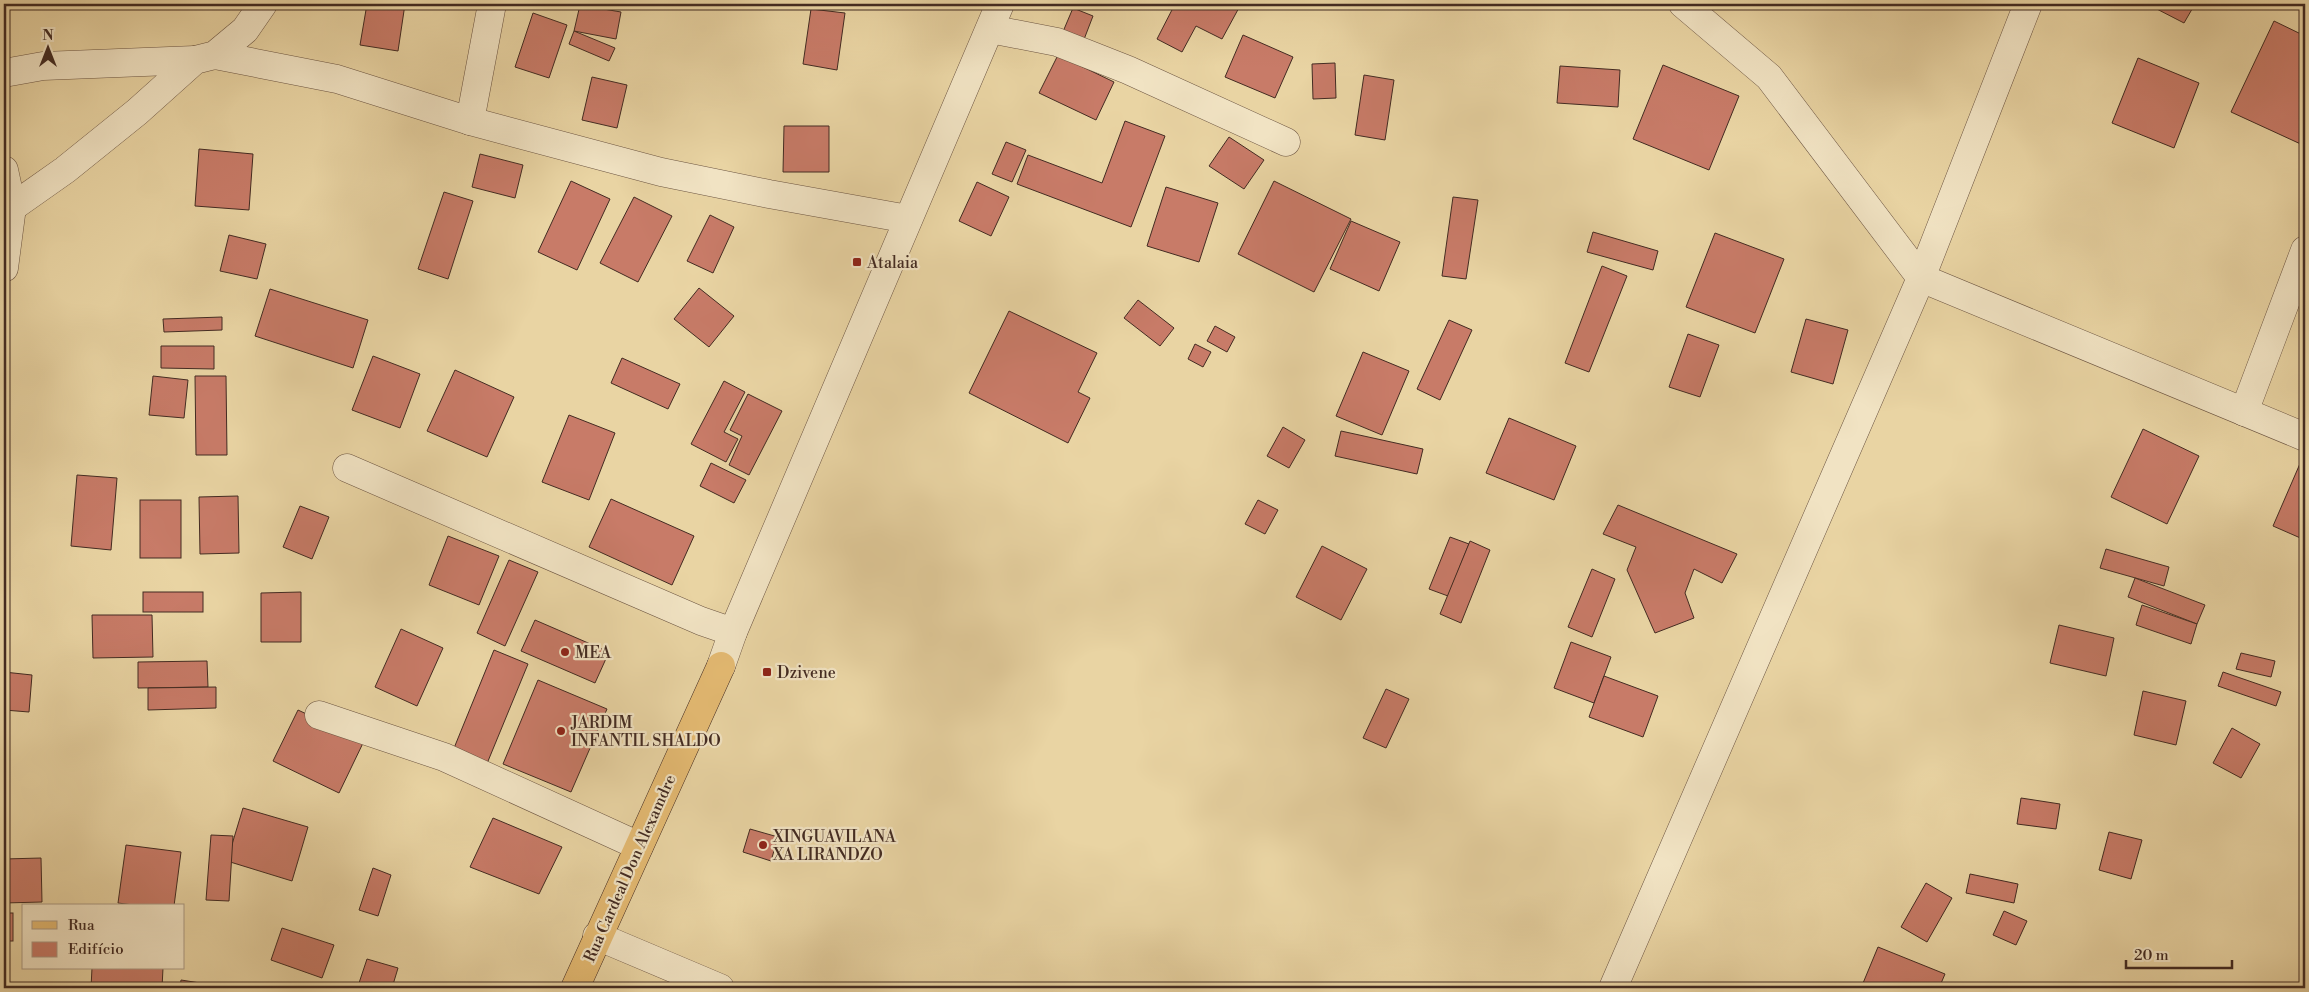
<svg xmlns="http://www.w3.org/2000/svg" width="2309" height="992" font-family="'Libre Bodoni',serif">
<rect width="100%" height="100%" fill="#e9d4a3"/>
<filter id="stains"><feTurbulence type="fractalNoise" baseFrequency=".004" numOctaves="4"/><feColorMatrix values="0 0 0 0 .2 0 0 0 0 .09 0 0 0 0 .02 0 0 0 .5 -.17"/></filter>
<radialGradient id="worn" r=".72"><stop offset=".6" stop-color="#630" stop-opacity="0"/><stop offset="1" stop-color="#630" stop-opacity=".3"/></radialGradient>
<g fill="#c87b68" stroke="#432b22">
<path d="M367,4H405L398,51L360,45Z"/>
<path d="M1175,4H1241L1222,39L1196,26L1182,52L1157,39Z"/>
<path d="M2153,4H2195L2184,23L2151,6Z"/>
<path d="M580,5L621,12L616,39L574,31Z"/>
<path d="M1073,8L1093,16L1083,42L1062,34Z"/>
<path d="M811,9L845,13L837,70L803,64Z"/>
<path d="M533,13L567,25L549,78L515,67Z"/>
<path d="M2274,21L2305,36V146L2231,112Z"/>
<path d="M574,31L615,48L609,61L569,44Z"/>
<path d="M1243,35L1293,57L1275,98L1225,77Z"/>
<path d="M1058,55L1114,82L1096,120L1039,93Z"/>
<path d="M2138,58L2199,83L2174,148L2112,123Z"/>
<path d="M1335,63L1336,98L1313,99L1312,64Z"/>
<path d="M1663,65L1739,96L1709,170L1633,139Z"/>
<path d="M1560,66L1620,70L1618,107L1557,103Z"/>
<path d="M1364,75L1394,80L1385,140L1355,135Z"/>
<path d="M592,77L627,85L617,128L582,120Z"/>
<path d="M1125,121L1165,136L1131,227L1017,184L1028,155L1102,183Z"/>
<path d="M784,126H829V172H783Z"/>
<path d="M1229,137L1264,160L1244,189L1209,166Z"/>
<path d="M1006,142L1026,150L1012,182L992,174Z"/>
<path d="M199,149L253,154L249,210L195,206Z"/>
<path d="M480,154L523,165L515,198L472,187Z"/>
<path d="M571,181L610,199L577,270L538,252Z"/>
<path d="M1274,181L1351,219L1314,292L1238,254Z"/>
<path d="M977,182L1009,197L991,236L959,221Z"/>
<path d="M1166,187L1218,203L1199,262L1147,246Z"/>
<path d="M444,192L473,201L448,279L418,269Z"/>
<path d="M634,197L672,216L638,282L600,263Z"/>
<path d="M1453,197L1478,200L1466,279L1442,276Z"/>
<path d="M710,215L734,227L713,273L687,261Z"/>
<path d="M1351,221L1400,242L1379,291L1330,269Z"/>
<path d="M1593,232L1658,251L1653,270L1587,252Z"/>
<path d="M1715,233L1784,259L1755,333L1686,307Z"/>
<path d="M229,235L266,244L257,279L220,271Z"/>
<path d="M1602,266L1627,276L1589,372L1565,363Z"/>
<path d="M699,288L734,316L709,347L674,319Z"/>
<path d="M270,289L368,320L353,368L255,336Z"/>
<path d="M1138,300L1174,328L1160,346L1124,318Z"/>
<path d="M1009,311L1097,353L1078,392L1090,398L1068,443L969,393Z"/>
<path d="M222,317V330L164,332L163,319Z"/>
<path d="M1806,319L1848,330L1833,384L1791,372Z"/>
<path d="M1449,320L1472,330L1440,400L1417,389Z"/>
<path d="M1215,326L1235,337L1227,352L1207,341Z"/>
<path d="M1688,334L1719,345L1700,397L1669,387Z"/>
<path d="M1195,344L1211,352L1203,367L1188,359Z"/>
<path d="M161,346H214V369L161,368Z"/>
<path d="M1363,352L1409,371L1382,435L1336,416Z"/>
<path d="M373,356L420,374L400,428L352,410Z"/>
<path d="M622,358L680,384L668,409L611,383Z"/>
<path d="M455,370L514,397L487,457L427,431Z"/>
<path d="M153,376L188,380L184,418L149,415Z"/>
<path d="M195,376H226L227,455H196Z"/>
<path d="M724,381L745,392L724,432L738,439L726,462L691,444Z"/>
<path d="M748,394L782,411L749,475L729,465L742,436L730,430Z"/>
<path d="M569,415L615,433L589,500L542,482Z"/>
<path d="M1509,418L1576,446L1554,500L1486,473Z"/>
<path d="M1283,427L1305,440L1289,468L1267,456Z"/>
<path d="M2143,429L2199,456L2167,524L2111,497Z"/>
<path d="M1341,431L1423,449L1417,474L1335,456Z"/>
<path d="M2302,459L2305,461V540L2273,526Z"/>
<path d="M711,463L746,480L734,503L700,486Z"/>
<path d="M77,475L117,478L111,550L71,546Z"/>
<path d="M238,496L239,553L200,554L199,497Z"/>
<path d="M611,499L694,536L672,585L589,547Z"/>
<rect x="140" y="500" width="41" height="58"/>
<path d="M1258,500L1278,510L1265,534L1245,524Z"/>
<path d="M1618,505L1737,554L1722,583L1694,569L1685,593L1694,618L1655,633L1627,570L1636,547L1603,534Z"/>
<path d="M300,506L329,517L312,559L283,547Z"/>
<path d="M448,536L499,556L479,605L429,585Z"/>
<path d="M1450,537L1469,544L1448,596L1429,589Z"/>
<path d="M1470,541L1490,550L1461,623L1440,614Z"/>
<path d="M1322,546L1367,569L1341,620L1296,597Z"/>
<path d="M2106,549L2169,567L2164,586L2100,568Z"/>
<path d="M509,560L538,572L505,646L477,633Z"/>
<path d="M1592,569L1615,579L1592,637L1568,627Z"/>
<path d="M2135,578L2205,605L2197,624L2128,597Z"/>
<rect x="143" y="592" width="60" height="20"/>
<path d="M301,592V642H261V593Z"/>
<path d="M2142,605L2197,624L2191,644L2136,625Z"/>
<path d="M92,615H152L153,657L93,658Z"/>
<path d="M535,620L609,652L595,683L521,651Z"/>
<path d="M2059,625L2114,638L2106,676L2050,663Z"/>
<path d="M401,629L443,648L417,706L375,687Z"/>
<path d="M1571,642L1611,657L1594,703L1554,688Z"/>
<path d="M494,650L528,664L486,766L452,753Z"/>
<path d="M2241,653L2275,661L2271,677L2236,669Z"/>
<path d="M207,661L208,687L138,688V662Z"/>
<path d="M4,672L32,675L29,712L4,710Z"/>
<path d="M2223,672L2281,692L2276,706L2218,686Z"/>
<path d="M1604,676L1658,696L1643,737L1589,717Z"/>
<path d="M538,680L607,709L571,792L503,764Z"/>
<path d="M216,687V708L148,710V688Z"/>
<path d="M1386,689L1409,699L1386,748L1363,738Z"/>
<path d="M2143,691L2186,701L2176,745L2134,735Z"/>
<path d="M298,710L364,741L339,793L273,761Z"/>
<path d="M2232,728L2260,744L2241,778L2213,763Z"/>
<path d="M2021,798L2060,804L2056,829L2017,824Z"/>
<path d="M243,808L308,827L292,881L227,861Z"/>
<path d="M493,818L562,847L539,894L470,867Z"/>
<path d="M750,829L778,837L771,861L743,852Z"/>
<path d="M2109,832L2142,840L2131,879L2099,870Z"/>
<path d="M211,835L233,836L229,901L206,900Z"/>
<path d="M126,845L181,852L174,906H141L118,903Z"/>
<path d="M41,858L42,902L4,903V859Z"/>
<path d="M373,868L391,875L378,916L359,910Z"/>
<path d="M1970,874L2018,884L2014,903L1966,893Z"/>
<path d="M1926,883L1952,898L1927,942L1901,927Z"/>
<path d="M2004,911L2027,921L2016,945L1993,935Z"/>
<rect x="4" y="913" width="9" height="28"/>
<path d="M282,928L334,945L322,978L271,960Z"/>
<path d="M1878,947L1945,974L1939,988H1861Z"/>
<path d="M367,959L398,968L392,988H364L358,986Z"/>
<path d="M92,968H163L162,988H91Z"/>
<path d="M181,980L226,987V988H180Z"/>
</g>
<g fill="none" stroke-linecap="round" stroke-linejoin="round">
<g stroke="#6c5542" stroke-width="29">
<g id="minor">
<path d="M1683,4L1769,77L1921,278L2305,437"/>
<path d="M990,29L1057,42L1128,70L1286,142"/>
<path d="M215,55L337,79L470,121L661,172L769,194L908,219"/>
<path d="M4,73L43,66L195,60"/>
<path d="M470,121L492,4"/>
<path d="M4,170L12,207L4,268"/>
<path d="M4,213L65,170L137,112L195,60L215,55L245,30L263,4"/>
<path d="M2244,412L2305,250"/>
<path d="M347,468L701,621L733,632"/>
<path d="M721,666L733,632L1000,4"/>
<path d="M319,715L444,757L639,846"/>
<path d="M597,936L720,988"/>
<path d="M1613,988L1921,278L2028,4"/>
</g>
</g>
<g stroke="#432b22" stroke-width="29">
<path id="major" d="M575,988L721,666"/>
</g>
<use href="#minor" stroke="#f1e3c3" stroke-width="28"/>
<use href="#major" stroke="#e4ba72" stroke-width="28"/>
</g>
<g fill="#8f2418" stroke="#f1e3c3" stroke-width="2">
<rect x="852" y="257" width="10" height="10" rx="2.5"/>
<circle cx="565" cy="652" r="5"/>
<rect x="762" y="667" width="10" height="10" rx="2.5"/>
<circle cx="561" cy="731" r="5"/>
<circle cx="763" cy="845" r="5"/>
</g>
<g text-anchor="middle" stroke-width="4.5" stroke-linejoin="round" paint-order="stroke">
<g font-size="16" fill="#432b22" stroke="#f1e3c3" text-anchor="start">
<text x="867" y="268">Atalaia</text>
<text x="575" y="658">MEA</text>
<text x="777" y="678">Dzivene</text>
<text x="571" y="728">JARDIM<tspan x="571" dy="18">INFANTIL SHALDO</tspan></text>
<text x="773" y="842">XINGUAVILANA<tspan x="773" dy="18">XA LIRANDZO</tspan></text>
</g>
<g font-size="16" fill="#432b22" stroke="#f1e3c3">
<text transform="translate(629 868) rotate(-66)" y="6">Rua Cardeal Don Alexamdre</text>
</g>
</g>
<rect width="2309" height="992" fill="none" stroke="#e9d4a3" stroke-width="20"/>
<rect x="5" y="5" width="2299" height="982" fill="none" stroke="#432b22" stroke-width="2.5"/>
<rect x="10" y="10" width="2289" height="972" fill="none" stroke="#432b22"/>
<rect x="22" y="904" width="162" height="65" fill="#f1e3c3" stroke="#ab9983"/>
<rect x="32" y="921" width="25" height="8" fill="#e4ba72" stroke="#ab9983"/>
<text x="68" y="930" font-size="15" fill="#432b22">Rua</text>
<rect x="32" y="942" width="25" height="15" fill="#c87b68" stroke="#ab9983"/>
<text x="68" y="954" font-size="15" fill="#432b22">Edifício</text>
<g transform="translate(48 48)" stroke="#f1e3c3" stroke-width="4" paint-order="stroke">
<path d="M0-4L9 19L0 12L-9 19Z" fill="#432b22"/>
<text y="-8" font-size="14" font-weight="bold" text-anchor="middle" fill="#432b22">N</text>
</g>
<path d="M2126 960v8h106v-8" fill="none" stroke="#432b22" stroke-width="2.5"/>
<text x="2134" y="960" font-size="15" fill="#432b22" stroke="#f1e3c3" stroke-width="4" paint-order="stroke">20 m</text>
<rect width="100%" height="100%" filter="url(#stains)"/>
<rect width="100%" height="100%" fill="url(#worn)"/>
</svg>
